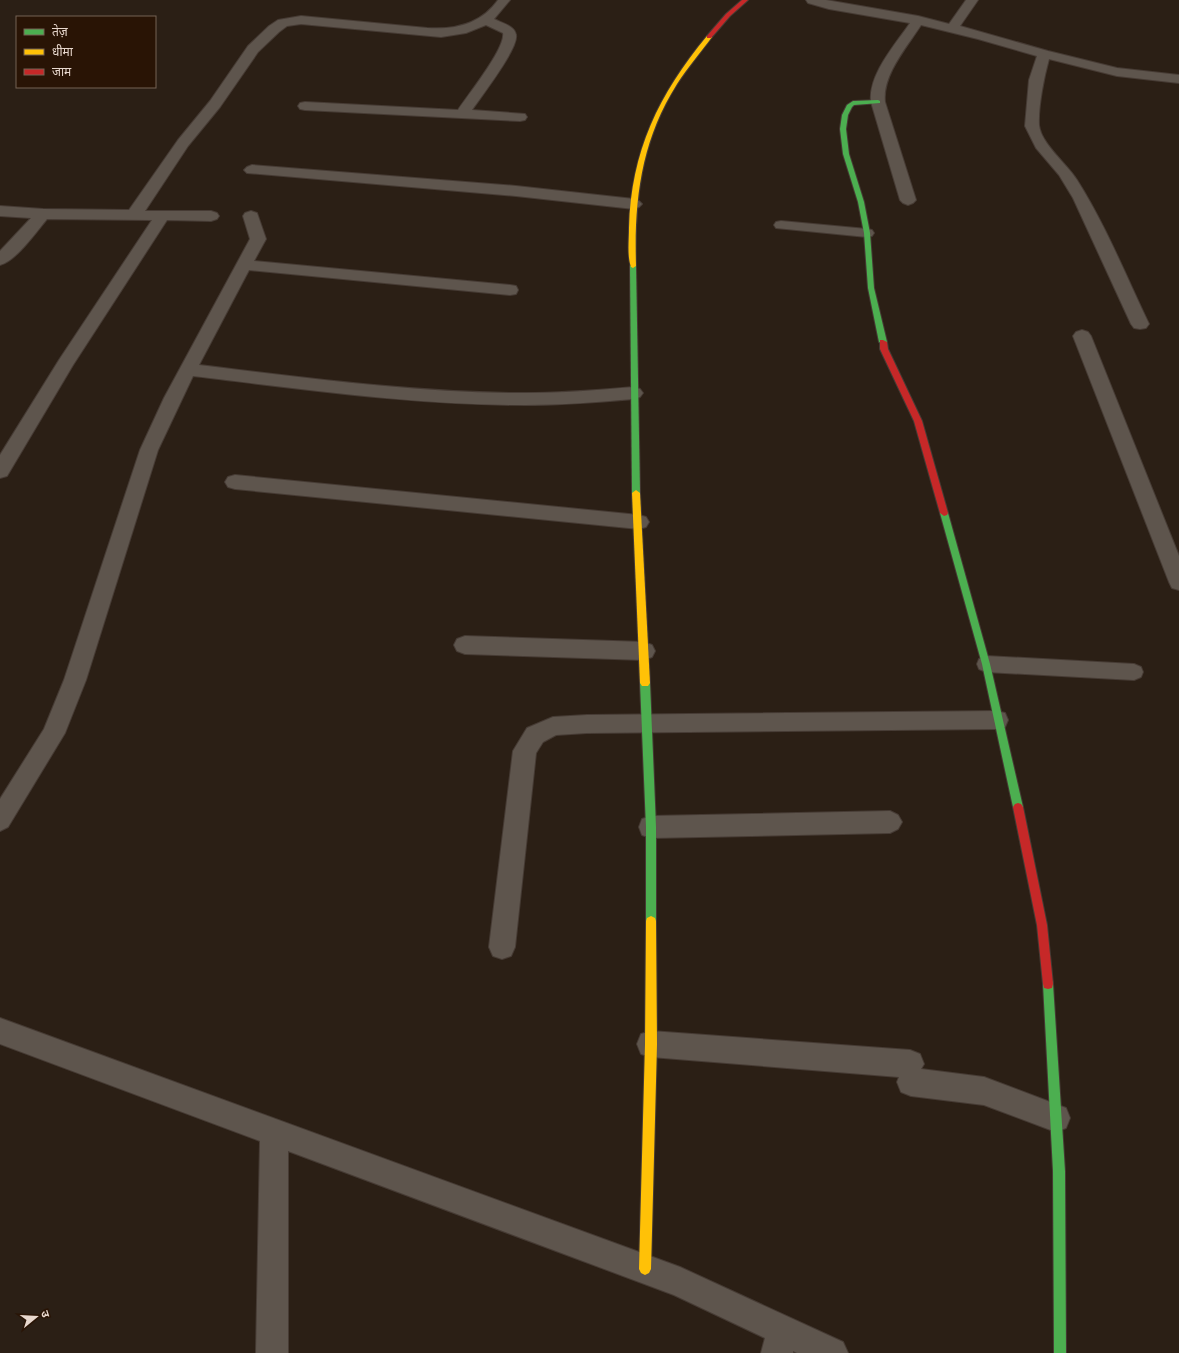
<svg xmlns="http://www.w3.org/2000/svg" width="1179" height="1353" font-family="Raleway,'Noto Sans Devanagari',sans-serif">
<rect width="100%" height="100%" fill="#2b1f15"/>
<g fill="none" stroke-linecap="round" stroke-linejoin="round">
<g stroke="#463b34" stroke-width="2">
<g id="lane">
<path d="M781,221L867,229L872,230L874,233L872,236L867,237L776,228L774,225L776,222Z"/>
<path d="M986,656L1134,664L1141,667L1143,672L1141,677L1134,680L986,672L979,669L977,664L979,659Z"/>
</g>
</g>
<g stroke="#463b34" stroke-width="2">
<g id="street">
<path d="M498,0H510L494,19C502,23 515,26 516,35C519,48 480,98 472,110L525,114L527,117L525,120L520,121L305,110L300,109L298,106L300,103L305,102L458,110C467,96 506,48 503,33L486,25L466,33L441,37L301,24L287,26L279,32L258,52L220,107L188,146L145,211H211L217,213L219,216L217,219L211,221L167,220L73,365L7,476L0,478V455L59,360L152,220L47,219C36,232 16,261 0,265V251L31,218L0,216V206L43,209L129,210L178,140L210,101L248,46L269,26L278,20L301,16L427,28C455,30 481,24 498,0Z"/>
<path d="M806,0H826L918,16L949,24L966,0H978L960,26L1048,51L1117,68L1179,75V83L1117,76L1049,59C1044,77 1038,107 1039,125C1041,144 1067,164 1077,180C1105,224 1126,276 1149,324L1146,328L1140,329L1134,328L1131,324L1073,198L1059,175L1036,148L1025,126L1029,80L1037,56L978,39L921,25C907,47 882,75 885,102L916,200L913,203L908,205L903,203L900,200L871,102C868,75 895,45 910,23L829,9L808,3Z"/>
<path d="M252,165L516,186L634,199L639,201L642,204L639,207L634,209L516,196L247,173L244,170L247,167Z"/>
<path d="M251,211L257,213L266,239L254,261L510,285L516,286L518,290L516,294L510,295L249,270L199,365C307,378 416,393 525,393C561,393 598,390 634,387L640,389L643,393L640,397L634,399C598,402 562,405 525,405C414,405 303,389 193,376L158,450L86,680L65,733L8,827L0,831V799L44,729L64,680L140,450L164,398L250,239L243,216L245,213Z"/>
<path d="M1082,330L1088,332L1091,336L1179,556V590L1172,588L1169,582L1073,336L1076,332Z"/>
<path d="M235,475L639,515L646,517L649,522L646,527L639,529L235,489L228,487L225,482L228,477Z"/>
<path d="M465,636L644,642L652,645L655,651L652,657L644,660L465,654L457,651L454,645L457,639Z"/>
<path d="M997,711L1005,713L1008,720L1005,727L997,729L587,733L556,735L543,742L536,753L515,947L511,956L502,959L493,956L489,947L513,751L527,728L553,717L587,715Z"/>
<path d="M890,811L898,815L902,822L898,829L890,833L651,838L642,835L639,827L642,819L651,816Z"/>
<path d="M0,1018L680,1267L843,1342L848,1353H797L793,1351V1353H761L765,1338L674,1295L288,1151V1353H256L260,1141L0,1044Z"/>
<path d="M651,1031L910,1050L920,1054L924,1064L921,1069L984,1077L1066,1108L1070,1118L1066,1128L1056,1132L984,1105L911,1096L901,1092L897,1082L899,1077L651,1057L641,1054L637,1044L641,1034Z"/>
</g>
</g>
<g stroke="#463b34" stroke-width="2">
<g id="fast">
<path d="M878,100L880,101V103L854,105L852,107L848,115L846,129L849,154L864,202L870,233L874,288L887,342L883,344L879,342L868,288L864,233L858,202L843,154L840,129L842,115L847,105L853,101Z"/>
<path d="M633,264L636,266L640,493L636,496L632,493L630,266Z"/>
<path d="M944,510L948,513L990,664L1023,807L1021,810L1018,811L1015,810L1013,807L982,664L940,513Z"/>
<path d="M645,679L648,680L650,683L656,827V921L655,924L651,926L647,924L646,921V827L640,683L642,680Z"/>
<path d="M1048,979L1052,980L1053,984L1065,1171L1066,1353H1054L1053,1171L1043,984L1044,980Z"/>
</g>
</g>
<g stroke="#463b34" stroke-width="2">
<g id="slow">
<path d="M707,36L712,37C700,53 688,67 677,84C641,141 634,200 636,266L633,268L631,267C627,256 629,240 629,228C631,151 659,94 707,36Z"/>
<path d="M636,490L640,493L650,683L648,686H642L640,683L632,493Z"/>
<path d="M651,916L655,918L656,921L657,1044L651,1269L649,1273L645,1275L641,1273L639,1269L645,1044L646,921L647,918Z"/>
</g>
</g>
<g stroke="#463b34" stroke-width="2">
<g id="jam">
<path d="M742,0H748L730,16L711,38H707V36L726,14Z"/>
<path d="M880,340H883L887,342L888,349L922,421L948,513L947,515L944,516L940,513L914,421L880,349Z"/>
<path d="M1018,803L1021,804L1023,807L1047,925L1053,984L1052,988L1048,989L1044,988L1043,984L1037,925L1013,807L1015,804Z"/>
</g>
</g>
<use href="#lane" fill="#5e554d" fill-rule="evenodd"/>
<use href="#street" fill="#5e554d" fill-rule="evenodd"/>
<use href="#fast" fill="#4caf50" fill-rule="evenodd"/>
<use href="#slow" fill="#ffc107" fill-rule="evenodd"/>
<use href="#jam" fill="#c62828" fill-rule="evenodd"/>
</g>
<rect x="16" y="16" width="140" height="72" fill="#291405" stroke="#756255"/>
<rect x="24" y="29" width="20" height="6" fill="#4caf50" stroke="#756255"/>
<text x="52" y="36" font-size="12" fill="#e8d8ce">तेज़</text>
<rect x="24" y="49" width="20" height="6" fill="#ffc107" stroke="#756255"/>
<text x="52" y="56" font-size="12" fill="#e8d8ce">धीमा</text>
<rect x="24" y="69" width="20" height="6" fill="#c62828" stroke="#756255"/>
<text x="52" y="76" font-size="12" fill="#e8d8ce">जाम</text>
<g transform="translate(36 1317) rotate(72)" stroke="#291405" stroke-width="3" paint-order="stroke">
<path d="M0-3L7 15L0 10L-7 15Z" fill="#e8d8ce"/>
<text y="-6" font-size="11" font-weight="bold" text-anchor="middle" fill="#e8d8ce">उ</text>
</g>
</svg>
